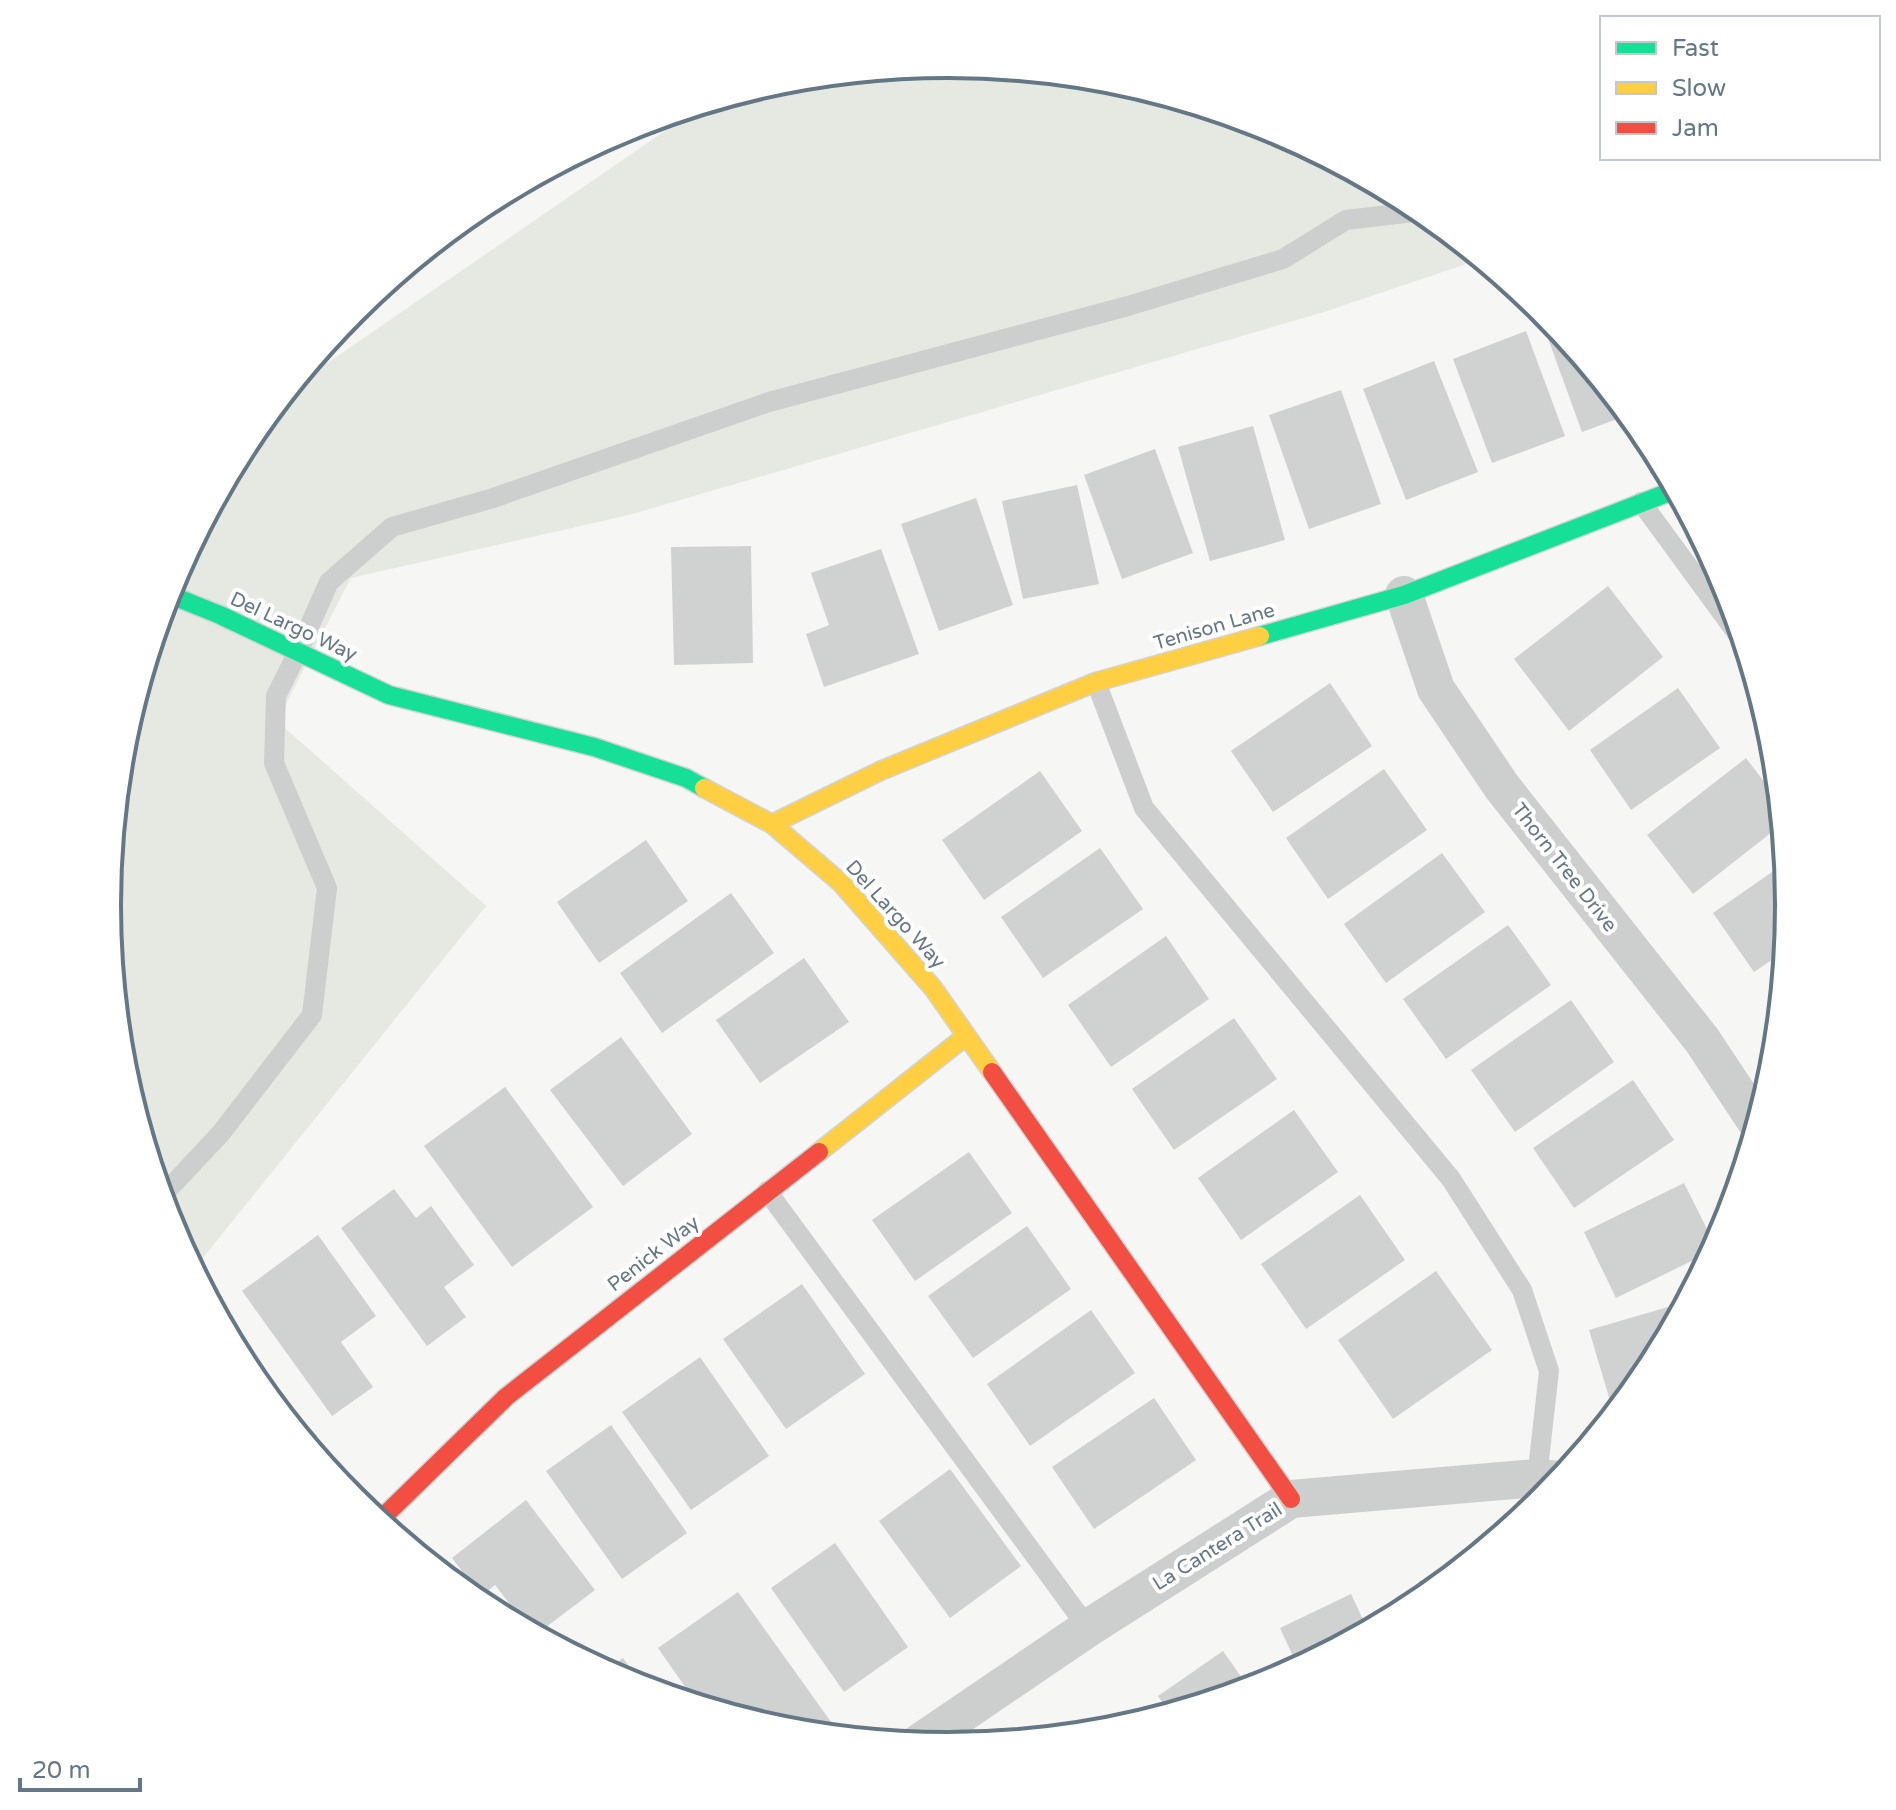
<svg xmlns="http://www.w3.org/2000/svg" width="1896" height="1810" font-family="'Varela Round',sans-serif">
<rect width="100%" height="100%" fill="#f6f6f4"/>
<path fill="#e6e9e2" d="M948,64L1113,80L1270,128L1416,206L1481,259L1324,312L629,515L351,578L277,721L486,906L194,1269L171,1226L123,1069L107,905L123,740L171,583L249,437L288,390L704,104L784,80Z"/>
<g fill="#d0d1d1">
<path d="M1550,319L1628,415L1582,432L1542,322Z"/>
<path d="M1526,331L1565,436L1492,463L1453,359Z"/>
<path d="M1434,361L1478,472L1406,500L1363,389Z"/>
<path d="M1341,390L1381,504L1309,529L1269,415Z"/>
<path d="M1253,426L1285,540L1210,561L1178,447Z"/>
<path d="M1155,449L1193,553L1122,579L1084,475Z"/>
<path d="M1077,485L1099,584L1023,599L1002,501Z"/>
<path d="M976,498L1013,605L939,631L901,524Z"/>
<path d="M751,546L753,663L674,665L671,547Z"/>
<path d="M881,549L919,654L824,687L806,634L829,625L811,573Z"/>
<path d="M1608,586L1663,657L1569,731L1514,659Z"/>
<path d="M1330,683L1372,746L1273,812L1231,751Z"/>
<path d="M1678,688L1720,748L1631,810L1590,750Z"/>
<path d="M1746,758L1779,801L1781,825L1693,894L1647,835Z"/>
<path d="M1384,769L1427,830L1328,899L1286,838Z"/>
<path d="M1040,771L1082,831L984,900L942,840Z"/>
<path d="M646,840L688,901L599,963L557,902Z"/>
<path d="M1100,848L1143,909L1043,978L1001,917Z"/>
<path d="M1442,853L1485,912L1386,983L1344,924Z"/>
<path d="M1785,863L1789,905L1785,951L1754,972L1713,913Z"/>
<path d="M731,893L774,953L662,1033L620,973Z"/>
<path d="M1508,925L1551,985L1446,1059L1403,999Z"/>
<path d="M1166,936L1209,999L1111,1067L1068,1005Z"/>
<path d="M804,958L849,1022L760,1083L716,1020Z"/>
<path d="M1571,1000L1614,1062L1515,1132L1471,1070Z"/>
<path d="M1234,1018L1277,1079L1174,1150L1132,1089Z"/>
<path d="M621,1037L692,1134L623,1186L550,1090Z"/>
<path d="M1633,1080L1674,1140L1574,1208L1533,1148Z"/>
<path d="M505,1087L593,1207L512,1267L424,1146Z"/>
<path d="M1294,1110L1338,1172L1241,1240L1198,1178Z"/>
<path d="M969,1152L1012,1213L915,1281L872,1220Z"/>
<path d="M1684,1183L1715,1245L1712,1251L1616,1298L1584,1232Z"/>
<path d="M394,1189L416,1218L431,1206L474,1265L444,1287L466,1317L427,1346L341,1228Z"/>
<path d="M1360,1195L1405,1260L1306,1329L1261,1264Z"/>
<path d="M1027,1226L1071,1289L973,1358L928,1296Z"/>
<path d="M318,1235L376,1316L341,1342L373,1387L332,1416L242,1291Z"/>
<path d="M1436,1271L1492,1350L1393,1419L1338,1340Z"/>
<path d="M802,1284L865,1374L786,1429L723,1339Z"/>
<path d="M1685,1302L1647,1373L1625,1400L1611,1404L1589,1330Z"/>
<path d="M1091,1310L1135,1373L1030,1446L987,1384Z"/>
<path d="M700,1357L769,1456L691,1510L622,1412Z"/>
<path d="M253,1374L317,1436L308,1445L251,1375Z"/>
<path d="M1154,1398L1196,1460L1094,1529L1052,1467Z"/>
<path d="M611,1425L687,1533L622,1579L546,1471Z"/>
<path d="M950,1469L1021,1566L950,1618L879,1521Z"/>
<path d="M526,1500L595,1590L537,1634L531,1631L495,1585L481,1596L452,1558Z"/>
<path d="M835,1543L908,1647L844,1692L771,1588Z"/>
<path d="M1450,1575L1422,1598L1419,1581Z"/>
<path d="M738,1592L834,1726L823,1734L783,1730L772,1726L762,1713L752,1720L697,1704L658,1648Z"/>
<path d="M1351,1594L1368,1630L1298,1667L1280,1628Z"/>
<path d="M1223,1651L1249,1688L1169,1712L1158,1696Z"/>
<path d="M623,1658L645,1688L626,1682L606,1671Z"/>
</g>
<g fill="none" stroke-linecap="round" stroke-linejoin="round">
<g stroke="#d2d4d4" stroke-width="21">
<g id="fast">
<path d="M168,594L220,615L389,695L594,747L686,778L704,788"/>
<path d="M1260,636L1404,595L1675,490"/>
</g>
</g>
<g stroke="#d2d4d4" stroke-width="21">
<g id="slow">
<path d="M704,788L772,824L841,883L933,988L992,1072"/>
<path d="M772,824L880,771L1096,682L1260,636"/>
<path d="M819,1152L966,1036"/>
</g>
</g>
<g stroke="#d2d4d4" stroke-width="21">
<g id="jam">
<path d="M992,1072L1291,1499"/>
<path d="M379,1521L506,1397L819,1152"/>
</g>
</g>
<g stroke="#cdcfcf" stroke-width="20">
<path d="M1641,502L1742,640"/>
<path d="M1096,682L1144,808L1451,1179L1522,1290L1549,1371L1537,1478"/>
<path d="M767,1191L1088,1628"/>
<path d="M162,1196L221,1133L312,1015L327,888L274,763L276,696L298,652L329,582L392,527L493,498L769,402L1128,306L1283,259L1346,220L1422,211"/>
</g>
<g stroke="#cdcfcf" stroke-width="38">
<path d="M1404,595L1436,689L1502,787L1702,1040L1757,1123"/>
<path d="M919,1743L1088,1628L1291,1499L1537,1478L1559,1480"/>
</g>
<use href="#fast" stroke="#16e098" stroke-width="18"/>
<use href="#slow" stroke="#ffcf43" stroke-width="18"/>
<use href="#jam" stroke="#f24e42" stroke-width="18"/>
</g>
<g text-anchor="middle" stroke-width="8" stroke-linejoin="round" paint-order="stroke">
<g font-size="20" fill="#657685" stroke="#fff">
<text transform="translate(294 626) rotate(25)" y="7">Del Largo Way</text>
<text transform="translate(1214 626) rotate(-16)" y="7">Tenison Lane</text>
<text transform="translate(1565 867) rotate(52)" y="7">Thorn Tree Drive</text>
<text transform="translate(896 914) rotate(48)" y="7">Del Largo Way</text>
<text transform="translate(653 1253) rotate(-38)" y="7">Penick Way</text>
<text transform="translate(1217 1546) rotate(-32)" y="7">La Cantera Trail</text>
</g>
</g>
<path d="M0 0H1896V1810H0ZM121 905a827 827 0 1 1 1654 0a827 827 0 1 1-1654 0Z" fill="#fff" fill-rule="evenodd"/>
<path fill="none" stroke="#657685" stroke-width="4" d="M121 905a827 827 0 1 1 1654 0a827 827 0 1 1-1654 0Z"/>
<rect x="1600" y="16" width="280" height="144" fill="#ffffff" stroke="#c1c8ce" stroke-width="2"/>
<rect x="1616" y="42" width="40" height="12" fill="#16e098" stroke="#c1c8ce" stroke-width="2"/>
<text x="1672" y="56" font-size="24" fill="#657685">Fast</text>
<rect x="1616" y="82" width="40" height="12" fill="#ffcf43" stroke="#c1c8ce" stroke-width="2"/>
<text x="1672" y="96" font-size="24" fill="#657685">Slow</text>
<rect x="1616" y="122" width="40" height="12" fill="#f24e42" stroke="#c1c8ce" stroke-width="2"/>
<text x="1672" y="136" font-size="24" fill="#657685">Jam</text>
<path d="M20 1778v12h120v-12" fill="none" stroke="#657685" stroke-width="4"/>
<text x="32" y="1778" font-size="24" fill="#657685" stroke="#ffffff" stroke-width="6" paint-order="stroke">20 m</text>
</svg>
